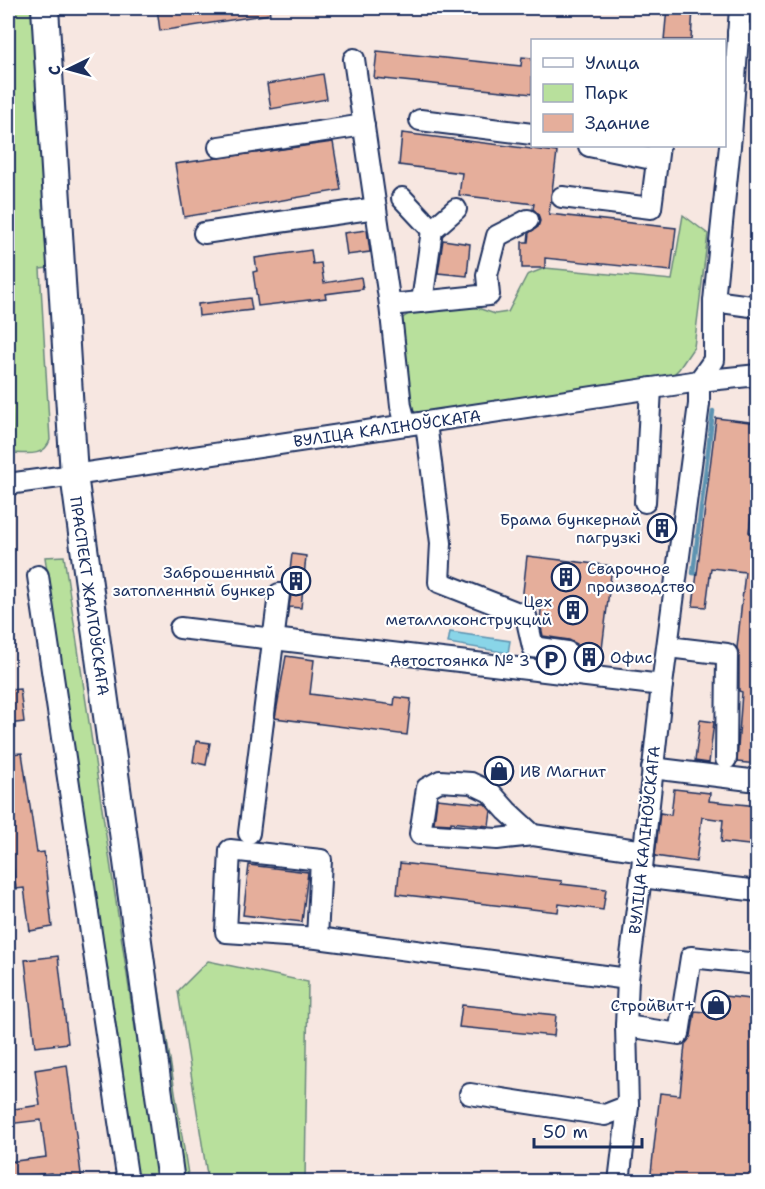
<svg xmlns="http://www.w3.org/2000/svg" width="765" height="1189" font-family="'Shantell Sans',sans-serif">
<rect width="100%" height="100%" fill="#f7e7e1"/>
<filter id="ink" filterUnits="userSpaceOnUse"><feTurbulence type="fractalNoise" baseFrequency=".0167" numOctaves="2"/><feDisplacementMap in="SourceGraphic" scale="12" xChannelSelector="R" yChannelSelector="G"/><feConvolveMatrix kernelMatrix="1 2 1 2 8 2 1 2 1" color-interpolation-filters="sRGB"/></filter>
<g filter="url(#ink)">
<g fill="#b8e09c" stroke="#6a887d" stroke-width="1.5">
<path d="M8,8H32L48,268L40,269L50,440C45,456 29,454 14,453L8,357Z"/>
<path d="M683,215L708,234L694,347L679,369L672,376L424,416L414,412L407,396L397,322L413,311L469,305L495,314L508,312L527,275L545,268L672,280Z"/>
<path d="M64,556L158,1181H133L45,557Z"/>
<path d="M128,791L189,1181H181Z"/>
<path d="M208,961L308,982L305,1181H208L178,991Z"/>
</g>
<path fill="#89d5e8" stroke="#5d93b1" stroke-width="1.5" d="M450,632L510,641L508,653L448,643Z"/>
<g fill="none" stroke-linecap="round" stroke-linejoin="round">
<path stroke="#5d93b1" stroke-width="4.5" d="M701,574L693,573L713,411"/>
</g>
<g fill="#e5ae9b" stroke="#1b2f5e" stroke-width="1.5">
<path d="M157,8H269L270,14L160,31Z"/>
<path d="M667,8H693L691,40H664Z"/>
<path d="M377,51L521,66L522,57L532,58V94L374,78Z"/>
<path d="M323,74L327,99L271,109L267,84Z"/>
<path d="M402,133L557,152L549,214L676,228L671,271L545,258V268H522V242H528L529,233L538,227L540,221L538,214L533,209L534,204L459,195L462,173L399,165Z"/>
<path d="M333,142L341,190L184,217L175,164Z"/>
<path d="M367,230L370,252L347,255L344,233Z"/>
<path d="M443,240L470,244L467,276L438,273Z"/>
<path d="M311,250L313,264L321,263L324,283L361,277L363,289L325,294L326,298L258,306L253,272L257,271L255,258Z"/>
<path d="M250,298L252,310L199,316L198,304Z"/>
<path d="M716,418L758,423V462L749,532L758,533V764L737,762L742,692L739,691V654L737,648L745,572L711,568L706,607L693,606Z"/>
<path d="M292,554L306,556L301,608L289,607L291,595L288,587Z"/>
<path d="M527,556L612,566L600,666L579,663L577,644L569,640L543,636L540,622L541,610L522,601Z"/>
<path d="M286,656L314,660L310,694L394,705L395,697L411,699L407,735L275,718Z"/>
<path d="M20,689L24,722L8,724V690Z"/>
<path d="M700,720L714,722L709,763L695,761Z"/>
<path d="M196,741L210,743L206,765L193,762Z"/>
<path d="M22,753L37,853L44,852L52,927L30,931L24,888L16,889L10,842H8V754Z"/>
<path d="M495,765L512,766L510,780L494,779Z"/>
<path d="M674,789L710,793L709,801L758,806V846L721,842L723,820L702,817L696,862L655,856L660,813L671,815Z"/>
<path d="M437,799L485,804L491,811L489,826L451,822V824L434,823Z"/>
<path d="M400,863L562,881L561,884L606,889L603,910L559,904L558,912L397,894Z"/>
<path d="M249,865L308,872L302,922L243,915Z"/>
<path d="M58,956L68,1043L35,1047L25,960Z"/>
<path d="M707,994L758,1000V1182H650L660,1093L680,1095L685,1044L691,1036L695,1011L705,1012Z"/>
<path d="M462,1005L556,1015L554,1036L459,1027Z"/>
<path d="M67,1065L82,1182H52L51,1173L8,1178V1162L46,1157L41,1120L8,1124V1110L40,1105L35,1070Z"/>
</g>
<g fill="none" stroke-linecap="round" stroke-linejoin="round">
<g stroke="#1b2f5e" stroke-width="24">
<g id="minor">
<path d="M738,33L758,34"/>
<path d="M354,59L390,305L401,406L406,425"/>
<path d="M420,120L532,134"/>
<path d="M589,146L657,160"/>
<path d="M219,147L364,125"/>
<path d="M562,197L651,208L659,146"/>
<path d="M402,198L432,230"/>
<path d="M204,233L376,208"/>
<path d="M714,301L758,307"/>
<path d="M422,302L432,230L456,209"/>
<path d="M390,305L489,295L487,275L497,236L528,220"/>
<path d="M426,423L441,543L439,582L526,616L533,647L567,652L566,674"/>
<path d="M8,484L74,475L699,381L758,375"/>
<path d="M645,502L651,388"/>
<path d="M38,576L128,1182"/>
<path d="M180,628L662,685"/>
<path d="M668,647L727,654L726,759"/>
<path d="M652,768L758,781"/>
<path d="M249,833L279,594"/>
<path d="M533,835L497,839L420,834L427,788L440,781L471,783L490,792L507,811L533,835L644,851"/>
<path d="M641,877L758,891"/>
<path d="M317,938L321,860L230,850L226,932L317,938L628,979"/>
<path d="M626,1026L679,1034L691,957L758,964"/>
<path d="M470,1094L605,1115L628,1106"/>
<path d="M619,1182L628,1106L626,1026L628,979L641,877L662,685L699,404V381L714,360V301L731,136L740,8"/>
</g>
</g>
<g stroke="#1b2f5e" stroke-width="30">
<path id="major" d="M45,8L74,475L171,1182"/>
</g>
<use href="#minor" stroke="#fff" stroke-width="20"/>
<use href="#major" stroke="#fff" stroke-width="26"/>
</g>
</g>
<defs>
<g id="building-ring" transform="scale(1.5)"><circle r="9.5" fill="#fff" stroke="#1b2f5e" stroke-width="1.5"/><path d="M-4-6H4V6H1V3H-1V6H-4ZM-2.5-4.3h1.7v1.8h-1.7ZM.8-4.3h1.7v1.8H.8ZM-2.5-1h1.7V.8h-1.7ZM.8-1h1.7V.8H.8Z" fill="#1b2f5e"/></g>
<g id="parking-ring" transform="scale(1.5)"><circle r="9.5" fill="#fff" stroke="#1b2f5e" stroke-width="1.5"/><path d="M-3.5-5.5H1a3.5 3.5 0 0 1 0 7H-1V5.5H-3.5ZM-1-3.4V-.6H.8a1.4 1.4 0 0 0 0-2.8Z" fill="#1b2f5e"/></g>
<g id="shop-ring" transform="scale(1.5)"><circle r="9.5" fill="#fff" stroke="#1b2f5e" stroke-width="1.5"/><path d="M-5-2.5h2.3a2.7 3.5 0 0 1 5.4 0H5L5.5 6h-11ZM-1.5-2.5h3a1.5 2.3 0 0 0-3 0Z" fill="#1b2f5e"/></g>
</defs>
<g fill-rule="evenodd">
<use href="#building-ring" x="662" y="528"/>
<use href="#building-ring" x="566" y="577"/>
<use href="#building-ring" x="296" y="581"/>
<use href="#building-ring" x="573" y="610"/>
<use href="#building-ring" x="589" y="657"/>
<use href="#parking-ring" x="551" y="660"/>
<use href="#shop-ring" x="499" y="771"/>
<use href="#shop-ring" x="716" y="1005"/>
</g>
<g text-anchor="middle" stroke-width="4.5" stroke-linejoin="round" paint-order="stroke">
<g font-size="16" fill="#1b2f5e" stroke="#fff">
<text transform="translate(387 428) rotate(-8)" y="6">ВУЛІЦА КАЛІНОЎСКАГА</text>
<text transform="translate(90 596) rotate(82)" y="6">ПРАСПЕКТ ЖАЛТОЎСКАГА</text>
<text transform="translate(644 840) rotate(-84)" y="6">ВУЛІЦА КАЛІНОЎСКАГА</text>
</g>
<g font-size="16" fill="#1b2f5e" stroke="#fff" text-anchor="end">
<text x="641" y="525">Брама бункернай<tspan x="641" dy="18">пагрузкі</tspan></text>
<text x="587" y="574" text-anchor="start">Сварочное<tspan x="587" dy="18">производство</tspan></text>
<text x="275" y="578">Заброшенный<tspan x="275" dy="18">затопленный бункер</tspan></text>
<text x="552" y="607">Цех<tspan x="552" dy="18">металлоконструкций</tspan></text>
<text x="610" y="663" text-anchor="start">Офис</text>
<text x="530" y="666">Автостоянка № 3</text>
<text x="520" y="777" text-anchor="start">ИВ Магнит</text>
<text x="695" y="1011">СтройВит+</text>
</g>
</g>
<rect width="765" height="1189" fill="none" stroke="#fff" stroke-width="30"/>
<rect x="15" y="15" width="735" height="1159" fill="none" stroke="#1b2f5e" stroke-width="2" filter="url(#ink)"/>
<rect x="531" y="39" width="195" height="108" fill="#ffffff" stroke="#a4acbf" stroke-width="1.5"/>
<rect x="543" y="58" width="30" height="9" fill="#ffffff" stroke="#a4acbf" stroke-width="1.5"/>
<text x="585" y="69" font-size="18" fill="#1b2f5e">Улица</text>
<rect x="543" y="84" width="30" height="18" fill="#b8e09c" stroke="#a4acbf" stroke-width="1.5"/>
<text x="585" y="99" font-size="18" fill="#1b2f5e">Парк</text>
<rect x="543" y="114" width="30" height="18" fill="#e5ae9b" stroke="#a4acbf" stroke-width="1.5"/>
<text x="585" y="129" font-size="18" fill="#1b2f5e">Здание</text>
<g transform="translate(69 69) rotate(265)" stroke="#ffffff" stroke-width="4.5" paint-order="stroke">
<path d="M0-4.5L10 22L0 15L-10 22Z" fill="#1b2f5e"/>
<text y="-9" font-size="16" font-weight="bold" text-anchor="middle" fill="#1b2f5e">С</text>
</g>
<path d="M534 1138v9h108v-9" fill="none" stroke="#1b2f5e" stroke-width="3"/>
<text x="543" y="1138" font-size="18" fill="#1b2f5e" stroke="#ffffff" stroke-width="4.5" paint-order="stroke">50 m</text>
</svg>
